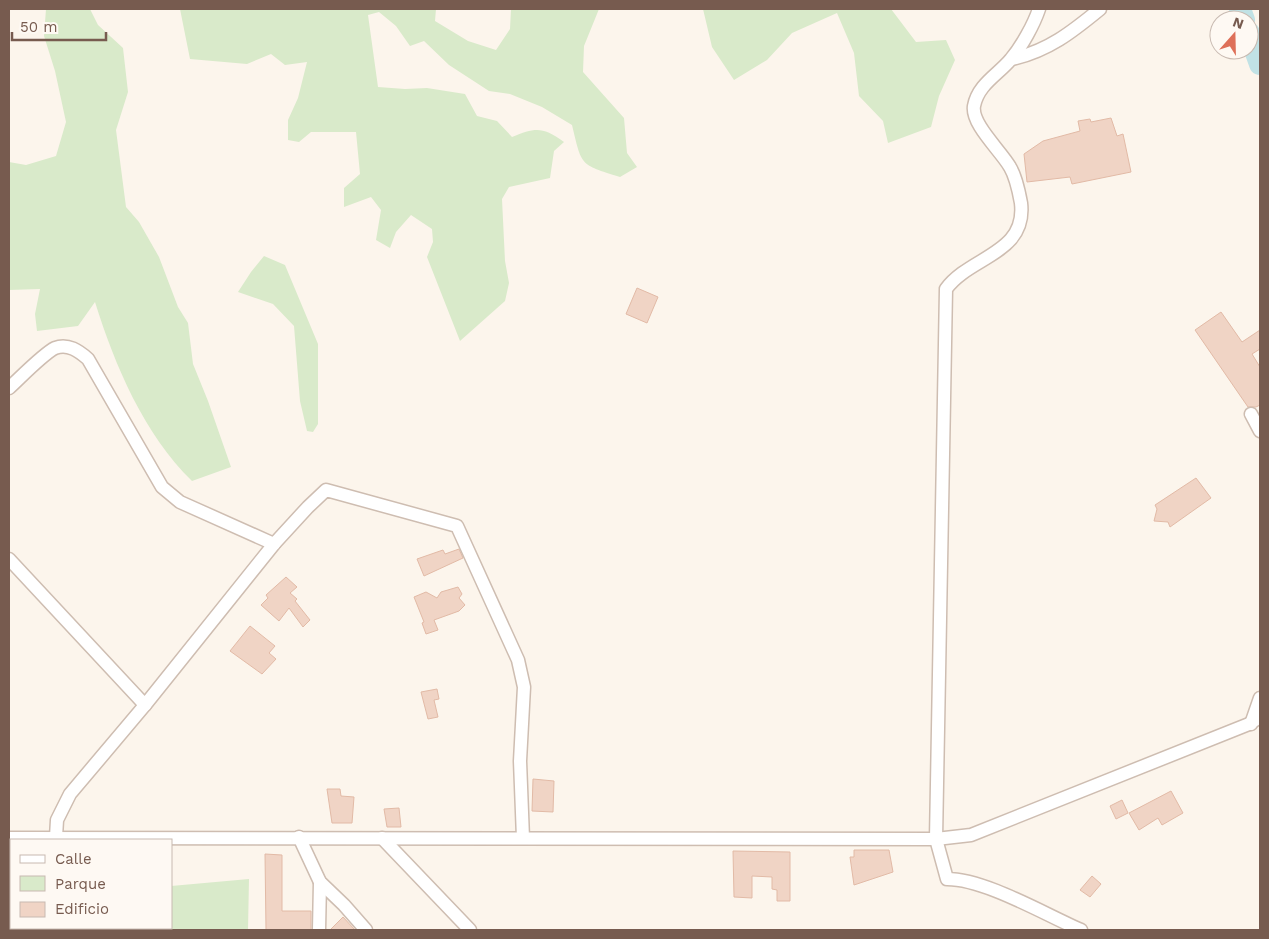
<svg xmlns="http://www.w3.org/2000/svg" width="1269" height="939" font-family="'Work Sans',sans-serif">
<rect width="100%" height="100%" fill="#fcf5ec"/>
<g fill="#d9eaca">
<path d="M46,9H90L98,25L123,48L128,92L116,130L126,207L139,222L159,257L178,307L188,323L193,364L208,401L231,467L192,481C144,434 115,366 95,302L78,326L37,331L35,314L40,289L9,290V162L26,165L56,156L66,122L55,71L44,36Z"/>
<path d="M180,9H436L435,21L468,41L496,50L510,29L511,9H599L584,46L583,72L624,118L627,153L637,167L620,177C579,164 582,166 572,125L542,107L510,94L489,91L449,65L424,41L410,46L396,26L379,12L368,15L378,87L405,89L427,88L465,94L477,116L497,121L512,137C535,128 542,126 564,142L554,151L550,178L509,187L502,199L505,261L509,283L505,301L460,341L427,257L433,242L432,229L411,215L396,232L390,248L376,240L381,210L371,197L344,207V188L360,174L356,132H311L299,142L288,140V120L298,98L307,62L285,65L271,54L247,64L190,59Z"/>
<path d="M703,9H891L916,42L946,40L955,60L939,96L931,127L888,143L883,121L859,96L854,53L837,13L792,33L767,60L734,80L712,47Z"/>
<path d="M264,256L285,265L318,344V424L313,432L307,431L300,401L294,326L273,304L238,292L251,272Z"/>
<path d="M249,879L248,930H78L79,928H171V886Z"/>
</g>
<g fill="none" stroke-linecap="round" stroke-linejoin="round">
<g stroke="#c1e2e5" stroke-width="22">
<path d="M1240,9L1244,20"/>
<path d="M1249,33L1260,64"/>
</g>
</g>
<g fill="#f0d4c5" stroke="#e2baa6">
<path d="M1111,118L1117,136L1123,134L1131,172L1072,184L1070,177L1027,182L1024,154L1043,141L1080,131L1078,121L1090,119L1091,122Z"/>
<path d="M637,288L658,297L647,323L626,314Z"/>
<path d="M1221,312L1242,342L1260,330V349L1252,354L1260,367V405L1256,407H1248L1195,330Z"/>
<path d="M1196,478L1211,498L1170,527L1168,522L1154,521L1157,509L1155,505Z"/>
<path d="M459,549L463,558L424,576L417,559L443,550L445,554Z"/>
<path d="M286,577L297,587L290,593L297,599L295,601L310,620L303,627L289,608L279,621L261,605L268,598L266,595Z"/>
<path d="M458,587L462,594L459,598L465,605L459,611L434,620L438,630L426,634L422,623L424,622L414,597L426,592L437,598L441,592Z"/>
<path d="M250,626L275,646L269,653L276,659L262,674L230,651Z"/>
<path d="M437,689L439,699L434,700L438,717L428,719L421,692Z"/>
<path d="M533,779L554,781L553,812L532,811Z"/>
<path d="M327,789H340L341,796L354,797L352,823H332Z"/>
<path d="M1171,791L1183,813L1162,825L1158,818L1139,830L1129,813Z"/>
<path d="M1122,800L1128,813L1116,819L1110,806Z"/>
<path d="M399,808L401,827H387L384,809Z"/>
<path d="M854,850H889L893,872L854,885L850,857H854Z"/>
<path d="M733,851L790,852V901H777V890L772,889V877L752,876V898L734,897Z"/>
<path d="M265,854L282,855V911H311V930H266Z"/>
<path d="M1092,876L1101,884L1090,897L1080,890Z"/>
<path d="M343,917L355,930H330Z"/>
</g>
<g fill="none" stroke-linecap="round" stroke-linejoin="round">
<g stroke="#cebdb1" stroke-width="15">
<g id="minor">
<path d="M1039,9C1034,24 1022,46 1011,59C999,74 978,84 974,106C971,124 1001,151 1010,167C1016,177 1019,192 1021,203C1027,254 970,256 946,289L936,839L947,879C985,879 1044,914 1081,930"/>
<path d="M1012,59C1048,51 1072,32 1100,9"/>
<path d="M9,388C20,378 43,354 55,348C68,343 79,351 88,359L162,487L180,502L274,544"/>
<path d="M1251,414L1260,431"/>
<path d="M9,559L145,705"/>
<path d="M1251,724L1260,698"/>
<path d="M56,837L57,820L70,794L145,705L274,544L308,507L326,490L457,526L518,660L524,687L520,761L523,838"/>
<path d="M299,837L320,882L344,905L366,930"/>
<path d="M9,838L936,839L971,835L1249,724L1260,717"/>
<path d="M382,838L470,930"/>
<path d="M319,930L320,882"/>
</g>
</g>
<use href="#minor" stroke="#fff" stroke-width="12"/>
</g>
<rect width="1269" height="939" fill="none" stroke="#775b4f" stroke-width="20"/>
<rect x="10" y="839" width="162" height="90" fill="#fef9f3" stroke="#c8bab1"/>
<rect x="20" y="855" width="25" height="8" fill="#ffffff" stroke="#c8bab1"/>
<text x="55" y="864" font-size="15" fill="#775b4f">Calle</text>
<rect x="20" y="876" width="25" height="15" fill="#d9eaca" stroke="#c8bab1"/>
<text x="55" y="889" font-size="15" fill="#775b4f">Parque</text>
<rect x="20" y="902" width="25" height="15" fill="#f0d4c5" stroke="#c8bab1"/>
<text x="55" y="914" font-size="15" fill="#775b4f">Edificio</text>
<g transform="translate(1234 35) rotate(20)"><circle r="24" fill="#fef9f3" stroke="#c8bab1"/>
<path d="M0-4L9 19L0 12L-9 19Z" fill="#de7059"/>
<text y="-8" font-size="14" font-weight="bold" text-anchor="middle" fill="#775b4f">N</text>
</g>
<path d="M12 32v8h94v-8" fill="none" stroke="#775b4f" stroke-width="2.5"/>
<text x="20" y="32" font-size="15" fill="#775b4f" stroke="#fef9f3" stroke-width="4" paint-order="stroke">50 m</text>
</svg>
